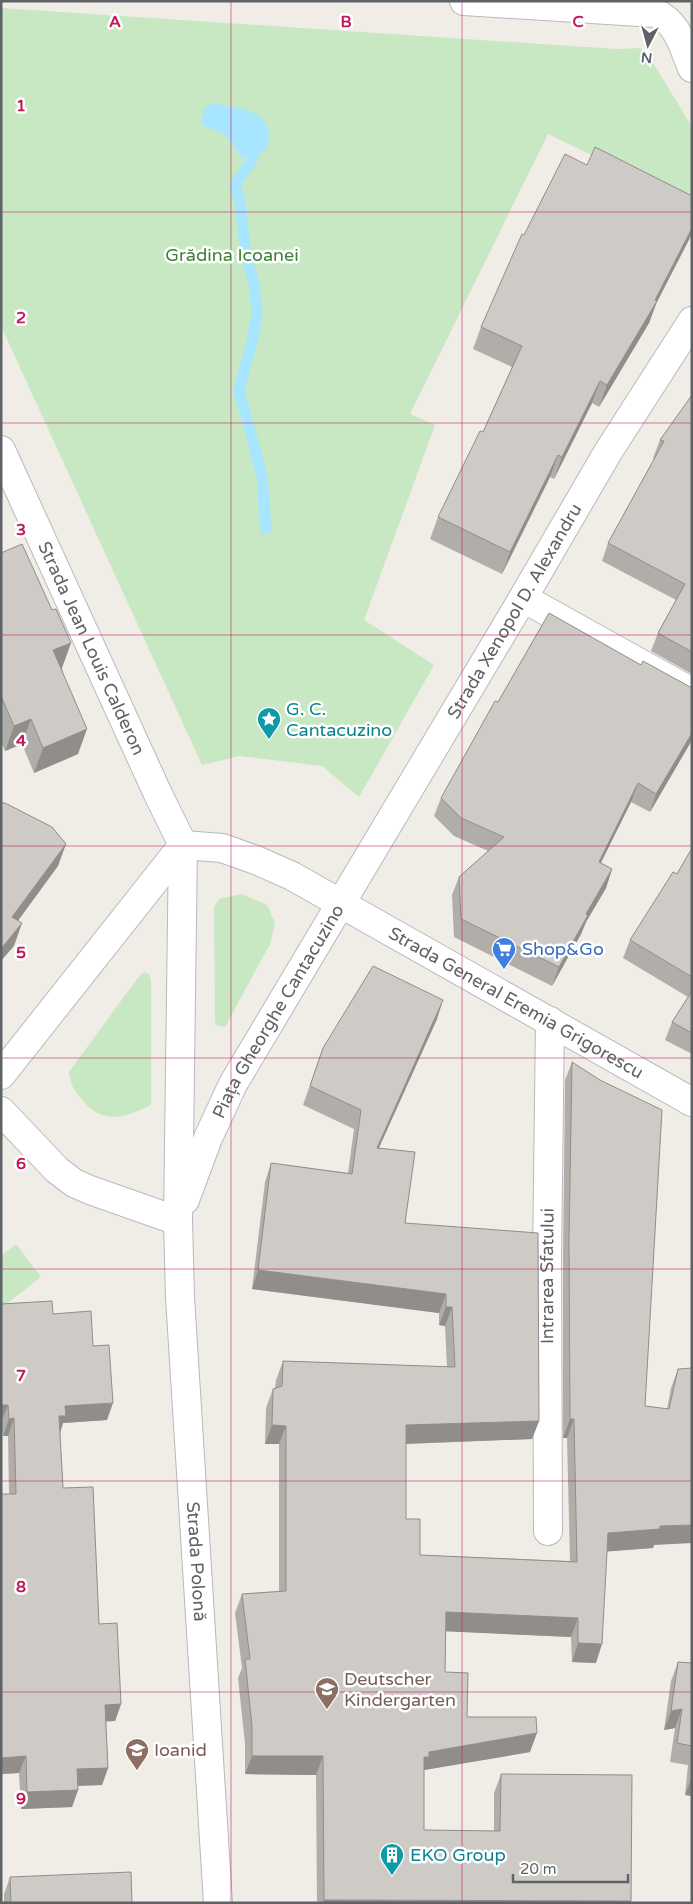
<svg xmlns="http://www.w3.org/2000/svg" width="693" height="1904" font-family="'Varela Round',sans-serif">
<rect width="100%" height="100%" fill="#f0ede6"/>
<g fill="#c8e7c3">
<path d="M1,8L616,49L644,48L692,127V204L548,134L410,414L435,425L364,620L434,665L359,797L322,766L240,756L202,765L1,326Z"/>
<path d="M242,894L267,905L275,923L270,944L225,1027L215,1025V1020L214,907L219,899Z"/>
<path d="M144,972L149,974L151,980V1105C127,1117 104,1125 84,1102C75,1093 70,1084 69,1072L140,975Z"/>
<path d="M16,1244L41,1277L1,1308V1256Z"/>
</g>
<path fill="#a8e5ff" d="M211,103C238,108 278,109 267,149L253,158L241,157C235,150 229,136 220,132C213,129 208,129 201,124C202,114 203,109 211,103Z"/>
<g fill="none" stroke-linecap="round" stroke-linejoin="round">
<path stroke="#a8e5ff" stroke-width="11" d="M253,158L235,185L240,201L246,256L254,284L257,313L252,342L239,390L262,476L266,529"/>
<g stroke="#b7babd" stroke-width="30">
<g id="street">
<path d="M464,1L655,13C678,22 683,47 692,68"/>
<path d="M523,598L692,692"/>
<path d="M1,1075L183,845"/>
<path d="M1,1111L57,1170L74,1183L90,1190L178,1221"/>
<path id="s1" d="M548,1531L547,1259L550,1021"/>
</g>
</g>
<g stroke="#b5babe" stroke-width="30">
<g id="secondary">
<path id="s2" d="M1,450L157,792L183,845L178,1221L180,1297L218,1903"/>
<path id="s3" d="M183,845L222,848L256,860L292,876L692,1102"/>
<path id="s4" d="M185,1200L208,1138L233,1084L523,598L608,452L692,321"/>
</g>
</g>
<use href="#street" stroke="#fff" stroke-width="28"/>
<use href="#secondary" stroke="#fff" stroke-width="28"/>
</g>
<g fill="#b1aeaa">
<path d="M656,304L649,323L599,407L592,403L554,479L550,477L502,574L430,539L438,517L483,432L512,367L473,349L481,327Z"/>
<path d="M692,395V674L651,651L658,633L676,600L602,561L608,543L654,459L653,458L660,440Z"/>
<path d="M1,553L62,668L78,754L34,773L22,744L5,751L1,742Z"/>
<path d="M641,665L692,688V740L650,812L631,802L601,863L612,869L606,888L586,922L581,934L552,986L454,937L452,895L459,877L488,851L454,836L434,816L441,798L498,702Z"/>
<path d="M692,848V1054L665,1040L672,1022L688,997L623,958L630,940L677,874Z"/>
<path d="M437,1019L379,1148L405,1223L539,1421L532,1439L406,1444V1519L420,1555L570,1561L567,1438H563V1259L565,1080L572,1062L645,1406L667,1409L671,1388L678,1369L654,1545L653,1548L607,1551L596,1663L572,1662L571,1637L446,1631L445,1672L467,1717L530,1752L424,1770V1830L494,1831V1793L501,1774L631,1901L630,1903H317L316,1775L245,1774V1744L238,1678L242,1668L235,1613L242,1594L279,1591V1444H265L266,1408L273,1389L275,1388L276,1380L283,1361L447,1367L445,1326L439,1325V1313L252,1289L265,1182L271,1163L348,1173L354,1129L303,1105L323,1048Z"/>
<path d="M1,1304L53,1314L93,1346L107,1420L63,1423L60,1432L63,1488L121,1704L115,1721H106L108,1768L102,1785L78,1786V1790L72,1807L21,1809L19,1773L1,1774V1494H9L8,1436H3L1,1422Z"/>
<path d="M678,1662L692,1663V1796L685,1795L688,1765L670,1762L675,1728L664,1730L671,1681Z"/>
<path d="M10,1877L132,1903H4V1894Z"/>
</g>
<g fill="#908d8b">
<path d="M692,228V234L656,304L649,323L599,407L607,385L655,300Z"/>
<path d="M600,381L592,403L554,479L562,457Z"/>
<path d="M558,455L550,477L502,574L510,552Z"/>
<path d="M71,643L62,668L44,675L53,650Z"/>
<path d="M31,719L22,744L5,751L14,726Z"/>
<path d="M87,729L78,754L34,773L43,748Z"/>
<path d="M692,733V740L650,812L656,794Z"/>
<path d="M638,783L631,802L592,880L599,862Z"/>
<path d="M66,844L58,866L4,940L12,917Z"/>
<path d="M612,869L606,888L586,922L581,934L552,986L559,967L586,914Z"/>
<path d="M22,923L14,946L1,961V949Z"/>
<path d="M443,1000L437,1019L370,1167L377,1148Z"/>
<path d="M258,1270L446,1294L439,1313L252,1289Z"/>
<path d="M446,1307H452L445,1326L439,1325Z"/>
<path d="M113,1403L107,1420L63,1423L60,1433L59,1416L65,1406Z"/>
<path d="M1,1405H8L1,1422Z"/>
<path d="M14,1418L8,1436H3L9,1419Z"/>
<path d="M570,1419H574L567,1438H563Z"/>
<path d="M539,1421L532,1439L399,1444L406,1425Z"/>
<path d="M272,1425L286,1426L279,1444H265Z"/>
<path d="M692,1525V1543L654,1545L653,1548L601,1552L608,1533L660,1526Z"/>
<path d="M446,1612L578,1618L571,1637L439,1631Z"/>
<path d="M578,1643L602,1644L596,1663L572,1662Z"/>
<path d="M121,1704L115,1721L99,1722L105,1705Z"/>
<path d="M682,1709L675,1728L664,1730L671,1711Z"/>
<path d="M537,1733L530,1752L424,1770V1757L429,1752Z"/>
<path d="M26,1756L19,1773L1,1774V1758Z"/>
<path d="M252,1756H323L316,1775L245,1774Z"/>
<path d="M108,1768L102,1785L71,1786L77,1769Z"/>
<path d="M692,1777V1796L685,1795Z"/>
<path d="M78,1790L72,1807L21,1809L27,1792Z"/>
<path d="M324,1900L631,1901L630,1903H322Z"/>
</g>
<g fill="#cecac6" stroke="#908d8b">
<path d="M595,147L692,196V228L655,300L657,301L607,385L600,381L562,457L558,455L510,552L438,517L480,431L483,432L522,346L481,327L522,234L524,235L565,154L587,165Z"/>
<path d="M692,395V652L658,633L685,584L608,543L664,441L660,440Z"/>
<path d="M22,544L52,610L56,609L71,643L53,650L87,729L43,748L31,719L14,726L1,696V553Z"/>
<path d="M549,613L641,665L643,661L692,688V733L656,794L638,783L599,862L612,869L586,914L588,915L559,967L461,919L459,877L504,837L461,818L441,798L495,701L498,702Z"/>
<path d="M1,803H5L52,827L66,844L12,917L22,923L1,949Z"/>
<path d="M692,848V977L630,940L673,872L677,874Z"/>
<path d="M373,966L443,1000L377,1148L415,1152L405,1223L538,1233L539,1421L406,1425V1519H420V1555L577,1562L574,1419H570L569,1240L572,1062L600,1080L662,1110L645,1406L669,1409L678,1369L692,1368V1525L660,1526V1529L608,1533L602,1644L578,1643V1618L446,1612L445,1672L468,1673L467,1717H536L537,1733L429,1752V1757H424V1830L500,1831L501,1774L632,1775L631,1901L324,1900L323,1756H252V1726L245,1659H250L242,1594L286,1591V1426L272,1425L273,1389L282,1386L283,1361L455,1367L452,1307H446V1294L258,1270L271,1163L352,1174L361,1110L310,1086L323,1048Z"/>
<path d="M692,991V1033L672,1022Z"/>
<path d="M52,1301L53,1314L91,1311L93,1346L109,1345L113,1403L65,1406L66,1416H59L63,1488L93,1487L99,1624L117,1623L121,1704L105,1705L108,1768L77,1769L78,1790L27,1792L26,1756L1,1758V1494H16L14,1418L9,1419L8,1405H1V1304Z"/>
<path d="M678,1662L692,1663V1746L677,1743L682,1709L671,1711Z"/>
<path d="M131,1872L132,1903H11L10,1877Z"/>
</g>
<path fill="none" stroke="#c2185b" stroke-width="1" stroke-opacity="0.55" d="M231,1V1903M462,1V1903M1,212H692M1,423H692M1,635H692M1,846H692M1,1058H692M1,1269H692M1,1481H692M1,1692H692"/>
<defs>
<g id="sight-pin" transform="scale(1.25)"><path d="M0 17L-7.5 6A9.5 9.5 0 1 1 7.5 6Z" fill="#0f9aa8" stroke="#fff"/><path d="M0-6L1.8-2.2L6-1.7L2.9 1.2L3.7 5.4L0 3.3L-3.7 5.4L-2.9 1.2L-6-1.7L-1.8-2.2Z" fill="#fff"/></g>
<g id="supermarket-pin" transform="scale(1.25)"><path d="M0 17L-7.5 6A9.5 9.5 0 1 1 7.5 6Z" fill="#3f7fe0" stroke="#fff"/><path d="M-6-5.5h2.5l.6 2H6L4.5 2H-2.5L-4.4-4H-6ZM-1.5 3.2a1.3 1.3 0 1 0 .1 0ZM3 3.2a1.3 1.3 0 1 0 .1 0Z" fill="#fff"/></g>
<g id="school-pin" transform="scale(1.25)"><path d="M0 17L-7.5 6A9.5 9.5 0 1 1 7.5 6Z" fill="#8d6e63" stroke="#fff"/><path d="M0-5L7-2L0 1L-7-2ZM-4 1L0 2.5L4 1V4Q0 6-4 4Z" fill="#fff"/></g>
<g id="building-pin" transform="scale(1.25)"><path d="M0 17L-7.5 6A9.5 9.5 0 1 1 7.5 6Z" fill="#0f9aa8" stroke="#fff"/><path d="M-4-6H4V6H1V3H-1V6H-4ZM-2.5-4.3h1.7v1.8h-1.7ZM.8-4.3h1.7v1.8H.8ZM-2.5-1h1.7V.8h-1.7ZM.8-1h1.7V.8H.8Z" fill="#fff"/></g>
</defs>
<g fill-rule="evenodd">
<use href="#sight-pin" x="269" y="719"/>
<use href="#supermarket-pin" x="504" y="949"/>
<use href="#school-pin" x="327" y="1689"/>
<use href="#school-pin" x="137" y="1750"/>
<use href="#building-pin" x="392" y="1855"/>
</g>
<g text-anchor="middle" stroke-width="5" stroke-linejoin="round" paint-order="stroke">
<g font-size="18" fill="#3a8133" stroke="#fff">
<text x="232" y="261">Grădina Icoanei</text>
</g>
<g font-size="18" fill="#5e6367" stroke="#fff">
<text dy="6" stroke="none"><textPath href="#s4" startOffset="676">Strada Xenopol D. Alexandru</textPath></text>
<text dy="6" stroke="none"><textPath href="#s2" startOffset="218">Strada Jean Louis Calderon</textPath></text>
<text dy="6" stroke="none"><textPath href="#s3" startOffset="372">Strada General Eremia Grigorescu</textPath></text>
<text dy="6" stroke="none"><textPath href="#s4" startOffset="211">Piața Gheorghe Cantacuzino</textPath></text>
<text dy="6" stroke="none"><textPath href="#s1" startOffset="255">Intrarea Sfatului</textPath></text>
<text dy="6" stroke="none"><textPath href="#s2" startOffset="1152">Strada Polonă</textPath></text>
</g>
<g font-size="18" fill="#0d838f" stroke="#fff" text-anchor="start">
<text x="286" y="715">G. C.<tspan x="286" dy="21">Cantacuzino</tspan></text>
<text x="410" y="1861">EKO Group</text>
</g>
<g font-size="18" fill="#366cbe" stroke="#fff" text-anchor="start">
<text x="522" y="955">Shop&amp;Go</text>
</g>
<g font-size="18" fill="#785e54" stroke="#fff" text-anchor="start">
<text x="344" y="1685">Deutscher<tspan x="344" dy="21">Kindergarten</tspan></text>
<text x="154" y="1756">Ioanid</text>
</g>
</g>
<g font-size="16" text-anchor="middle" font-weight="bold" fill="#c2185b" stroke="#fff" stroke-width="5" stroke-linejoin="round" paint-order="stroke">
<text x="115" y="27">A</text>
<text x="346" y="27">B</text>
<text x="578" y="27">C</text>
<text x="21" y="111">1</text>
<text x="21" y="323">2</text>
<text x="21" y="535">3</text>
<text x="21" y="746">4</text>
<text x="21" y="958">5</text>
<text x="21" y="1169">6</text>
<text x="21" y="1381">7</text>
<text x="21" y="1592">8</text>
<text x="21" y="1804">9</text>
</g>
<rect width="693" height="1904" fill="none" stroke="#5e6367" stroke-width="5"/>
<g transform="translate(648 45) rotate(186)" stroke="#ffffff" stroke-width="4" paint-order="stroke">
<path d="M0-4L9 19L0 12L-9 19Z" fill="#5e6367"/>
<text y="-8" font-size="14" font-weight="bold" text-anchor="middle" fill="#5e6367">N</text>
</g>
<path d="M513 1874v8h115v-8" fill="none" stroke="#5e6367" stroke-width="2.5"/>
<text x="520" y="1874" font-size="15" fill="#5e6367" stroke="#ffffff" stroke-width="4" paint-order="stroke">20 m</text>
</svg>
